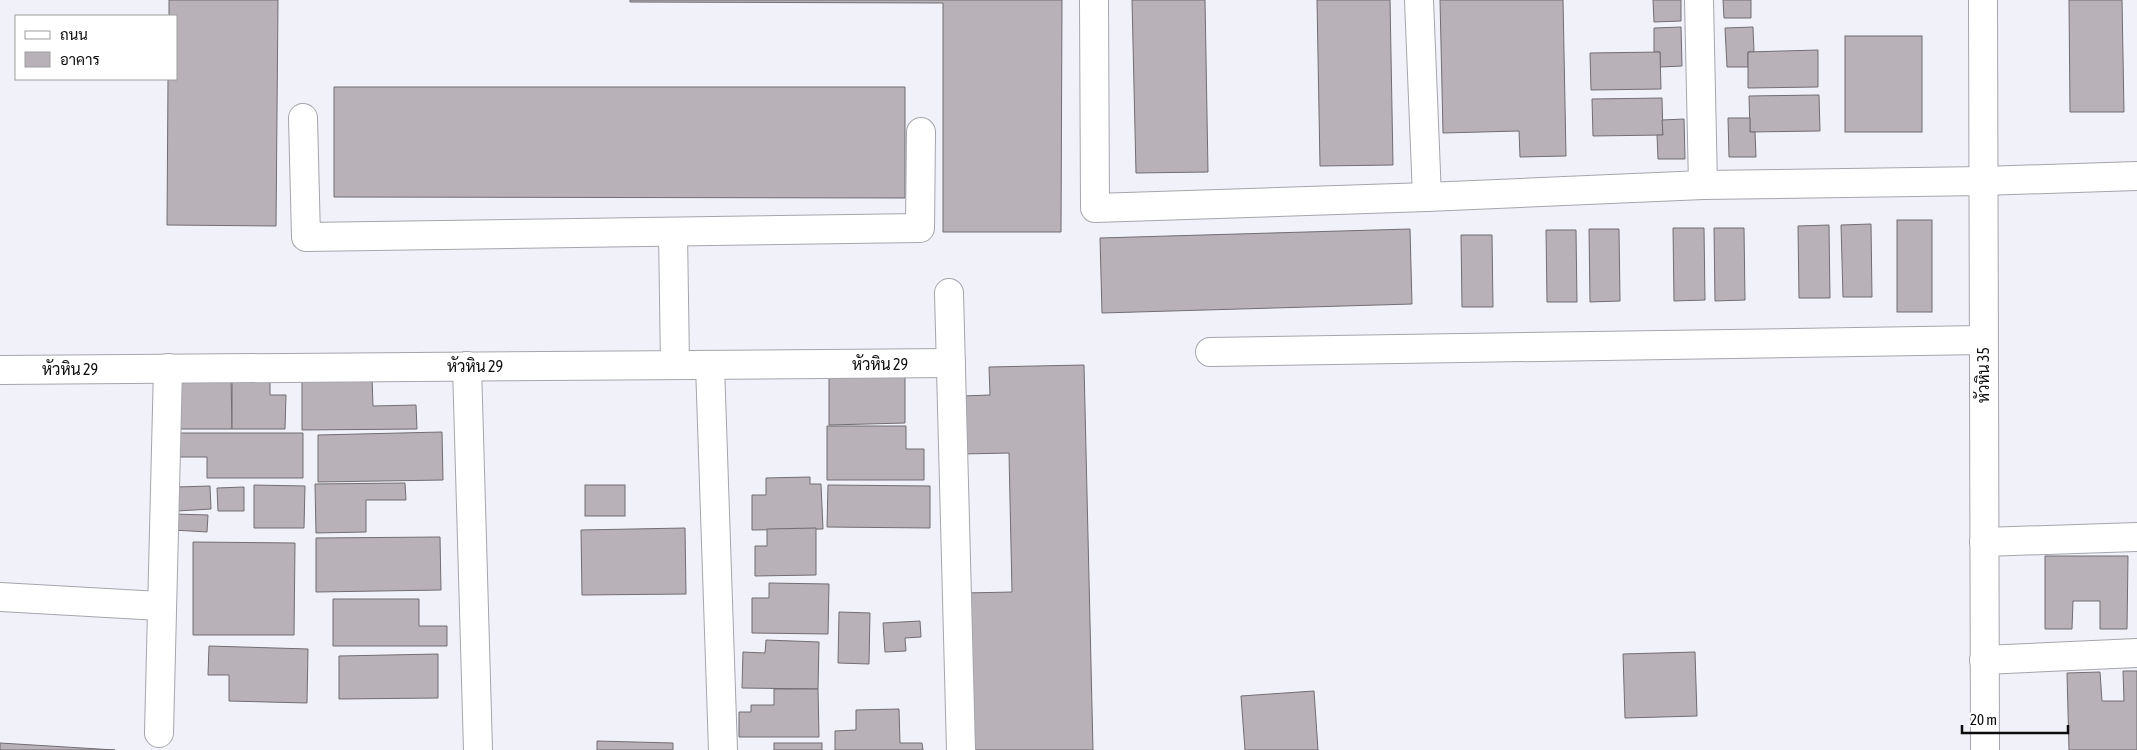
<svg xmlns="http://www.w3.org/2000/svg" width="2137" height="750" font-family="'Asap Condensed',Sarabun,sans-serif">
<rect width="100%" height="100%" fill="#f1f2f9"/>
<g fill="#b8b2b8" stroke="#716d72">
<path d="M169,0H278L276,226L167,225L168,79H176V16H169Z"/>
<path d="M630,0H1062L1061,232H943V3L630,2Z"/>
<path d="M1132,0H1205L1208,172L1136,173Z"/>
<path d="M1317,0H1390L1393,165L1320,166Z"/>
<path d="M1440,0H1563L1566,156L1520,157L1519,131L1443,133Z"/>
<path d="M1653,0H1681V21L1654,22Z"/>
<path d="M1723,0H1751V18H1724Z"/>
<path d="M2069,0H2122L2124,112H2070Z"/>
<path d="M1681,27L1682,66L1660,67V52H1654V28Z"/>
<path d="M1753,27L1754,52H1748V67H1727L1725,28Z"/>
<rect x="1845" y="36" width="77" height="96"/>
<path d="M1818,50V87L1748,88V52Z"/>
<path d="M1660,52L1661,89L1591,90L1590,53Z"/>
<path d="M334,87H905V198L334,197Z"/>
<path d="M1819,95L1820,131L1750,132L1749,96Z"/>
<path d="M1662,98L1663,135L1593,136L1592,99Z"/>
<path d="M1728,118H1750V132H1755L1756,157H1729Z"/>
<path d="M1684,119L1685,159H1658L1657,135H1663L1662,120Z"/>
<rect x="1897" y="220" width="35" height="92"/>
<path d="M1871,224L1872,297H1843L1841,225Z"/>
<path d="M1829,225L1830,298H1799L1798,226Z"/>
<path d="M1673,228H1704L1705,300L1674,301Z"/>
<path d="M1714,228H1744L1745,300L1715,301Z"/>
<path d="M1410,229L1412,304L1102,313L1100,238Z"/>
<path d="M1589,229H1619L1620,301L1590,302Z"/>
<path d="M1546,230H1576L1577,302H1547Z"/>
<path d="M1461,235H1492L1493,307H1462Z"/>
<path d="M1084,365L1093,750H969L966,593L1012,592L1009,453L963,454L962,396L990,395L989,367Z"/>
<path d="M905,376V423L829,425V377Z"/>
<path d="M231,377L232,429H178L177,378Z"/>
<path d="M372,377L373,406L416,405L417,429L302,430V378Z"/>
<path d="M232,378H270V395H286L285,429H232Z"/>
<path d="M827,426H906V449H924V480H827Z"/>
<path d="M442,432L443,480L318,482V435Z"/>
<path d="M173,433H303V478H207V457H173Z"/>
<path d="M810,477V484H821L823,529L752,530V495H766V478Z"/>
<path d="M405,483L406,500H366V532L316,533L315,484Z"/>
<path d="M254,485L305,486L304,528H254Z"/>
<rect x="585" y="485" width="40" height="31"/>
<path d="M828,485L930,486V528L827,527Z"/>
<path d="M210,486L211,509L177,511L176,487Z"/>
<path d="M244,487V511H218L217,488Z"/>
<path d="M173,514L208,515L207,532L173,530Z"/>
<path d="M685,528L686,594L582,595L581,530Z"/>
<path d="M816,528V575L755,576V546H767V529Z"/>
<path d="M440,537L441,590L316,592V538Z"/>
<path d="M193,542L295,543L294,635H193Z"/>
<path d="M2045,556H2128L2127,629H2100V601H2073L2072,629H2045Z"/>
<path d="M769,583L829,584L828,634L752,633V598H769Z"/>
<path d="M333,599H419V626H447V646H333Z"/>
<path d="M839,612L870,613L869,664L838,663Z"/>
<path d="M920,621L921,637L905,638L906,651L885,652L883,623Z"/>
<path d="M766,640L819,642L818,689L742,688L743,652L765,653Z"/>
<path d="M209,646L308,649L307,703L229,701V675H208Z"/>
<path d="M1695,652L1697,716L1625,718L1623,654Z"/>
<path d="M438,654V698L339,699V656Z"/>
<path d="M2123,671H2137V750H2069L2067,673L2100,672L2102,701H2124Z"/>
<path d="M774,689H818L819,737H739V712H751V705H774Z"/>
<path d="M1314,691L1318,750H1245L1241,696Z"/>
<path d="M899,709L900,743H922L923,750H835V731L856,730V710Z"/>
<path d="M597,741L673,743V750H597Z"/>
<path d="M0,743L115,750H0Z"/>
<rect x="774" y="743" width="48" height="7"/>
</g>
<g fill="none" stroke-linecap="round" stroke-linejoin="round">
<g stroke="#a5a6ac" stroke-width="30">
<g id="minor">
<path d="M1094,0L1095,208L1427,197"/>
<path d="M1419,0L1427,197L1703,185L1983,181L2137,176"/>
<path d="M1699,0L1703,185"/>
<path d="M1983,0L1985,750"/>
<path d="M303,118L306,237L920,228L921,132"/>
<path d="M673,232L675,365"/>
<path d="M949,293L961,750"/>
<path d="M1210,352L1983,340"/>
<path d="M710,365L723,750"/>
<path d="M467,366L478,750"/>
<path d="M0,370L951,363"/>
<path d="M1984,542L2137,537"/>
<path d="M0,597L160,606"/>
<path d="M1984,660L2137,653"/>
<path d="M159,733L168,368"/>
</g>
</g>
<use href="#minor" stroke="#fff" stroke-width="28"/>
</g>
<g text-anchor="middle" stroke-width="4.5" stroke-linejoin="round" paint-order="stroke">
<g font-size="16" fill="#0c0c0e" stroke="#fff">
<text x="880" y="370">หัวหิน 29</text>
<text x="475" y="372">หัวหิน 29</text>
<text x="70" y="375">หัวหิน 29</text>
<text transform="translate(1983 375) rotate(-90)" y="6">หัวหิน 35</text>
</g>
</g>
<rect x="15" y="15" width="162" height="65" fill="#ffffff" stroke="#9e9e9f"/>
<rect x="25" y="31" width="25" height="8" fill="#ffffff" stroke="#9e9e9f"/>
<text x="60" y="40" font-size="15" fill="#0c0c0e">ถนน</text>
<rect x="25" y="52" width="25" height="15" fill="#b8b2b8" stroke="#9e9e9f"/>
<text x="60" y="65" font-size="15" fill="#0c0c0e">อาคาร</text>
<path d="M1962 725v8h106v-8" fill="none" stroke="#0c0c0e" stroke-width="2.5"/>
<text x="1970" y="725" font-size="15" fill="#0c0c0e" stroke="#ffffff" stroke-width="4" paint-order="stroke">20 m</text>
</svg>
